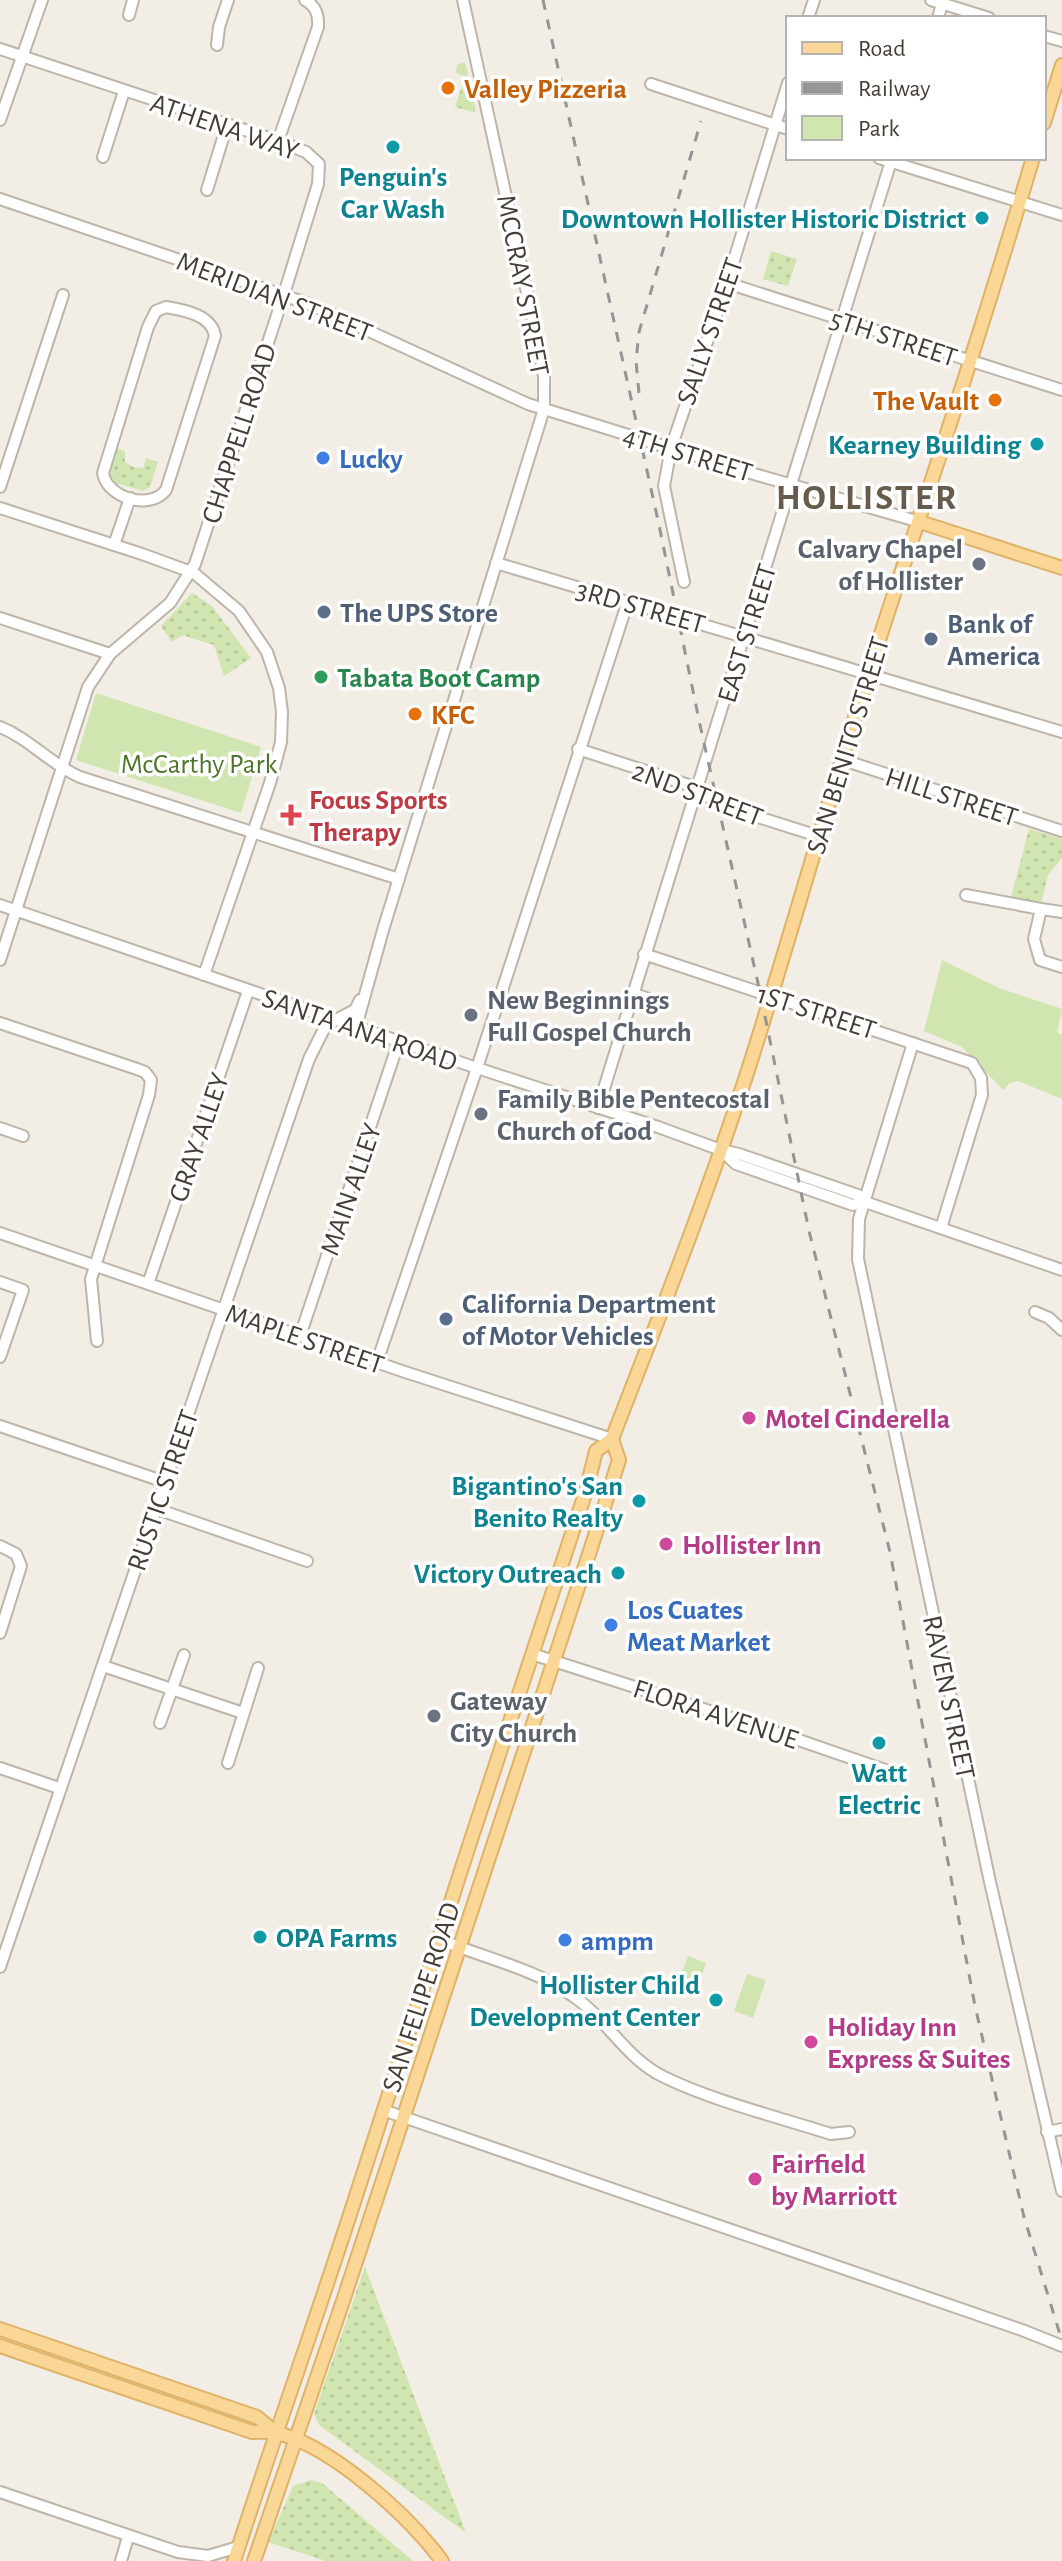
<svg xmlns="http://www.w3.org/2000/svg" width="1062" height="2561" font-family="'Alegreya Sans',sans-serif">
<defs>
<pattern id="grass-dots" width="8" height="8" patternUnits="userSpaceOnUse" patternTransform="scale(2)"><rect width="8" height="8" fill="#d1e5b0"/><path d="M2 2h.1M6 6h.1" fill="none" stroke="#b5c698" stroke-width="1.8" stroke-linecap="round"/></pattern>
</defs>
<rect width="100%" height="100%" fill="#f2eee6"/>
<g fill="url(#grass-dots)">
<path d="M465,62L476,113L455,107L465,76L456,73L457,65Z"/>
<path d="M771,251L797,259L788,286L763,279Z"/>
<path d="M116,448L125,451V462L133,467L143,468L146,458L158,462L150,487L143,491L116,483L109,473Z"/>
<path d="M192,593L212,606L251,658L224,676L214,645L182,635L172,642L161,626Z"/>
<path d="M1029,829L1062,839V858L1048,875L1041,904L1011,897Z"/>
<path d="M365,2267L466,2533L319,2425L314,2414Z"/>
<path d="M311,2480L322,2483L413,2561H326L268,2542L293,2486Z"/>
</g>
<g fill="#d1e5b0">
<path d="M96,693L261,747L241,813L76,760Z"/>
<path d="M942,960L999,988L1062,1009L1057,1033L1062,1035V1099L1018,1081L1010,1083L1003,1090L962,1047L924,1031Z"/>
<path d="M688,1956L706,1963L699,1983L680,1977Z"/>
<path d="M747,1974L766,1980L753,2018L734,2011Z"/>
</g>
<g fill="none" stroke-linecap="round" stroke-linejoin="round">
<g stroke="#bdb5a9" stroke-width="14">
<g id="minor">
<path d="M931,0L989,18"/>
<path d="M129,15L133,0"/>
<path d="M808,18L814,0"/>
<path d="M938,18L943,0"/>
<path d="M1044,36L1062,41"/>
<path d="M217,45L219,27L228,0"/>
<path d="M0,49L278,141L306,152L319,164L318,184L284,294L195,564L170,603L110,654L88,687L0,960"/>
<path d="M651,84L788,129"/>
<path d="M0,120L42,0"/>
<path d="M278,141L318,27C319,15 316,6 305,0"/>
<path d="M103,157L124,91"/>
<path d="M879,158L1062,215"/>
<path d="M207,190L227,125"/>
<path d="M0,199L312,305L528,404L754,474L920,522"/>
<path d="M727,283L1062,390"/>
<path d="M166,307C184,310 212,315 215,336L166,490C150,511 107,498 103,473L148,327L156,311Z"/>
<path d="M0,487L63,295"/>
<path d="M0,508L142,554L194,573L239,611L267,652L279,688L282,712L281,742L270,783L204,975"/>
<path d="M114,545L130,498"/>
<path d="M496,563L1062,732"/>
<path d="M684,582L664,486L671,448L727,283L788,83"/>
<path d="M0,618L110,654"/>
<path d="M0,727C30,739 50,764 80,777L399,879"/>
<path d="M578,749L698,788L717,804L818,836"/>
<path d="M843,760L1062,831"/>
<path d="M966,895L1041,909L1034,939L1040,960L1062,967"/>
<path d="M0,905L477,1068L658,1127L721,1150"/>
<path d="M1041,909L1062,912"/>
<path d="M644,954L972,1063L981,1078L982,1095L941,1228"/>
<path d="M632,993L652,1000"/>
<path d="M0,1023L137,1069L145,1072L151,1080L149,1095L91,1279L97,1341"/>
<path d="M356,1027L383,930L544,409V376L538,343L463,0"/>
<path d="M913,1043L859,1219L858,1259L990,1882L1062,2191"/>
<path d="M598,1108L892,158"/>
<path d="M0,1128L23,1136"/>
<path d="M865,1202L853,1205L736,1164L721,1150L739,1154L858,1195L865,1202L1062,1270"/>
<path d="M0,1233L405,1372L612,1439"/>
<path d="M0,1282L23,1290L0,1357"/>
<path d="M148,1284L248,991"/>
<path d="M1035,1312L1049,1318L1062,1330"/>
<path d="M300,1336L399,1041"/>
<path d="M377,1362L477,1068L628,601"/>
<path d="M0,1426L165,1482"/>
<path d="M157,1509L307,1561"/>
<path d="M0,1546L16,1554L21,1566L0,1633"/>
<path d="M532,1654L787,1736L900,1775"/>
<path d="M103,1666L243,1713"/>
<path d="M160,1723L184,1655"/>
<path d="M228,1763L258,1668"/>
<path d="M0,1768L59,1788"/>
<path d="M439,1939C483,1958 534,1968 573,1996C607,2019 626,2059 664,2077C713,2101 778,2117 831,2134L849,2132"/>
<path d="M0,1967L309,1059L326,1025L355,1010L360,1000"/>
<path d="M383,2110L1022,2330L1062,2346"/>
<path d="M1047,2132L1062,2129"/>
<path d="M0,2492L178,2552L208,2556L238,2547"/>
<path d="M121,2561L128,2537"/>
</g>
</g>
<g stroke="#dfb268" stroke-width="16">
<g id="major">
<path d="M1044,123L1062,65"/>
<path d="M920,522L1062,568"/>
<path d="M0,2329L257,2417L276,2433"/>
<path d="M0,2346L252,2432C260,2432 269,2431 277,2433C332,2446 409,2516 442,2561"/>
<path d="M234,2561C273,2440 316,2320 355,2199C431,1963 507,1726 586,1491L596,1451L612,1439C660,1315 709,1191 750,1064C799,909 842,751 893,597C942,451 989,305 1033,158"/>
<path d="M254,2561L343,2301L591,1548L619,1460L612,1439"/>
</g>
</g>
<use href="#minor" stroke="#fff" stroke-width="10"/>
<use href="#major" stroke="#fad797" stroke-width="12"/>
<g stroke="#959595" stroke-width="3" stroke-dasharray="10 10" stroke-linecap="butt">
<path d="M543,0L659,525L700,725L760,992L809,1231L890,1552L975,2006L1024,2217L1062,2341"/>
<path d="M639,393L636,361L639,332L701,121"/>
</g>
</g>
<g fill="#e8710a" stroke="#fff" stroke-width="3">
<circle cx="448" cy="88" r="8"/>
<circle cx="995" cy="400" r="8"/>
<circle cx="415" cy="714" r="8"/>
</g>
<g fill="#0f9aa8" stroke="#fff" stroke-width="3">
<circle cx="393" cy="147" r="8"/>
<circle cx="982" cy="218" r="8"/>
<circle cx="1037" cy="444" r="8"/>
<circle cx="639" cy="1501" r="8"/>
<circle cx="618" cy="1573" r="8"/>
<circle cx="879" cy="1743" r="8"/>
<circle cx="260" cy="1937" r="8"/>
<circle cx="716" cy="2000" r="8"/>
</g>
<g fill="#3f7fe0" stroke="#fff" stroke-width="3">
<circle cx="323" cy="458" r="8"/>
<circle cx="611" cy="1625" r="8"/>
<circle cx="565" cy="1940" r="8"/>
</g>
<g fill="#6b7280" stroke="#fff" stroke-width="3">
<circle cx="979" cy="564" r="8"/>
<circle cx="471" cy="1015" r="8"/>
<circle cx="481" cy="1114" r="8"/>
<circle cx="434" cy="1716" r="8"/>
</g>
<g fill="#5c6f8a" stroke="#fff" stroke-width="3">
<circle cx="324" cy="612" r="8"/>
<circle cx="931" cy="639" r="8"/>
<circle cx="446" cy="1319" r="8"/>
</g>
<circle fill="#2e9e5b" stroke="#fff" stroke-width="3" cx="321" cy="677" r="8"/>
<path fill="#e0444e" stroke="#fff" stroke-width="3" d="M287 803h8v8h8v8h-8v8h-8v-8h-8v-8h8z"/>
<g fill="#d1479c" stroke="#fff" stroke-width="3">
<circle cx="749" cy="1418" r="8"/>
<circle cx="666" cy="1544" r="8"/>
<circle cx="811" cy="2042" r="8"/>
<circle cx="755" cy="2179" r="8"/>
</g>
<g text-anchor="middle" stroke-width="7" stroke-linejoin="round" paint-order="stroke">
<g font-size="28" font-weight="bold" fill="#c56008" stroke="#fff" text-anchor="start">
<text x="464" y="98">Valley Pizzeria</text>
<text x="979" y="410" text-anchor="end">The Vault</text>
<text x="431" y="724">KFC</text>
</g>
<g font-size="28" fill="#453e36" stroke="#fff">
<text transform="translate(225 126) rotate(19)" y="10">ATHENA WAY</text>
<text transform="translate(524 285) rotate(79)" y="10">MCCRAY STREET</text>
<text transform="translate(275 296) rotate(21)" y="10">MERIDIAN STREET</text>
<text transform="translate(709 331) rotate(-71)" y="10">SALLY STREET</text>
<text transform="translate(894 337) rotate(18)" y="10">5TH STREET</text>
<text transform="translate(238 433) rotate(-72)" y="10">CHAPPELL ROAD</text>
<text transform="translate(688 453) rotate(17)" y="10">4TH STREET</text>
<text transform="translate(641 606) rotate(16)" y="10">3RD STREET</text>
<text transform="translate(746 633) rotate(-73)" y="10">EAST STREET</text>
<text transform="translate(847 745) rotate(-73)" y="10">SAN BENITO STREET</text>
<text transform="translate(698 793) rotate(21)" y="10">2ND STREET</text>
<text transform="translate(952 796) rotate(18)" y="10">HILL STREET</text>
<text transform="translate(817 1011) rotate(18)" y="10">1ST STREET</text>
<text transform="translate(360 1029) rotate(19)" y="10">SANTA ANA ROAD</text>
<text transform="translate(198 1137) rotate(-71)" y="10">GRAY ALLEY</text>
<text transform="translate(350 1189) rotate(-71)" y="10">MAIN ALLEY</text>
<text transform="translate(305 1338) rotate(19)" y="10">MAPLE STREET</text>
<text transform="translate(162 1490) rotate(-71)" y="10">RUSTIC STREET</text>
<text transform="translate(950 1697) rotate(78)" y="10">RAVEN STREET</text>
<text transform="translate(716 1713) rotate(18)" y="10">FLORA AVENUE</text>
<text transform="translate(420 1997) rotate(-72)" y="10">SAN FELIPE ROAD</text>
</g>
<g font-size="28" font-weight="bold" fill="#0d838f" stroke="#fff" text-anchor="end">
<text x="393" y="186" text-anchor="middle">Penguin's<tspan x="393" dy="32">Car Wash</tspan></text>
<text x="966" y="228">Downtown Hollister Historic District</text>
<text x="1021" y="454">Kearney Building</text>
<text x="623" y="1495">Bigantino's San<tspan x="623" dy="32">Benito Realty</tspan></text>
<text x="602" y="1583">Victory Outreach</text>
<text x="879" y="1782" text-anchor="middle">Watt<tspan x="879" dy="32">Electric</tspan></text>
<text x="276" y="1947" text-anchor="start">OPA Farms</text>
<text x="700" y="1994">Hollister Child<tspan x="700" dy="32">Development Center</tspan></text>
</g>
<g font-size="28" font-weight="bold" fill="#366cbe" stroke="#fff" text-anchor="start">
<text x="339" y="468">Lucky</text>
<text x="627" y="1619">Los Cuates<tspan x="627" dy="32">Meat Market</tspan></text>
<text x="581" y="1950">ampm</text>
</g>
<g font-size="28" font-weight="bold" fill="#5b616d" stroke="#fff" text-anchor="start">
<text x="963" y="558" text-anchor="end">Calvary Chapel<tspan x="963" dy="32">of Hollister</tspan></text>
<text x="487" y="1009">New Beginnings<tspan x="487" dy="32">Full Gospel Church</tspan></text>
<text x="497" y="1108">Family Bible Pentecostal<tspan x="497" dy="32">Church of God</tspan></text>
<text x="450" y="1710">Gateway<tspan x="450" dy="32">City Church</tspan></text>
</g>
<g font-size="28" font-weight="bold" fill="#4e5e75" stroke="#fff" text-anchor="start">
<text x="340" y="622">The UPS Store</text>
<text x="947" y="633">Bank of<tspan x="947" dy="32">America</tspan></text>
<text x="462" y="1313">California Department<tspan x="462" dy="32">of Motor Vehicles</tspan></text>
</g>
<g font-size="28" font-weight="bold" fill="#27864d" stroke="#fff" text-anchor="start">
<text x="337" y="687">Tabata Boot Camp</text>
</g>
<g font-size="28" fill="#4c742b" stroke="#fff">
<text x="199" y="773">McCarthy Park</text>
</g>
<g font-size="28" font-weight="bold" fill="#be3a42" stroke="#fff" text-anchor="start">
<text x="309" y="809">Focus Sports<tspan x="309" dy="32">Therapy</tspan></text>
</g>
<g font-size="28" font-weight="bold" fill="#b23c85" stroke="#fff" text-anchor="start">
<text x="765" y="1428">Motel Cinderella</text>
<text x="682" y="1554">Hollister Inn</text>
<text x="827" y="2036">Holiday Inn<tspan x="827" dy="32">Express &amp; Suites</tspan></text>
<text x="771" y="2173">Fairfield<tspan x="771" dy="32">by Marriott</tspan></text>
</g>
<g font-size="36" font-weight="bold" letter-spacing="2" fill="#675b4d" stroke="#fff">
<text x="867" y="509">HOLLISTER</text>
</g>
</g>
<rect x="786" y="16" width="260" height="144" fill="#ffffff" stroke="#b5b2af" stroke-width="2"/>
<rect x="802" y="42" width="40" height="12" fill="#fad797" stroke="#b5b2af" stroke-width="2"/>
<text x="858" y="56" font-size="24" fill="#453e36">Road</text>
<rect x="802" y="82" width="40" height="12" fill="#959595" stroke="#b5b2af" stroke-width="2"/>
<text x="858" y="96" font-size="24" fill="#453e36">Railway</text>
<rect x="802" y="116" width="40" height="24" fill="#d1e5b0" stroke="#b5b2af" stroke-width="2"/>
<text x="858" y="136" font-size="24" fill="#453e36">Park</text>
</svg>
